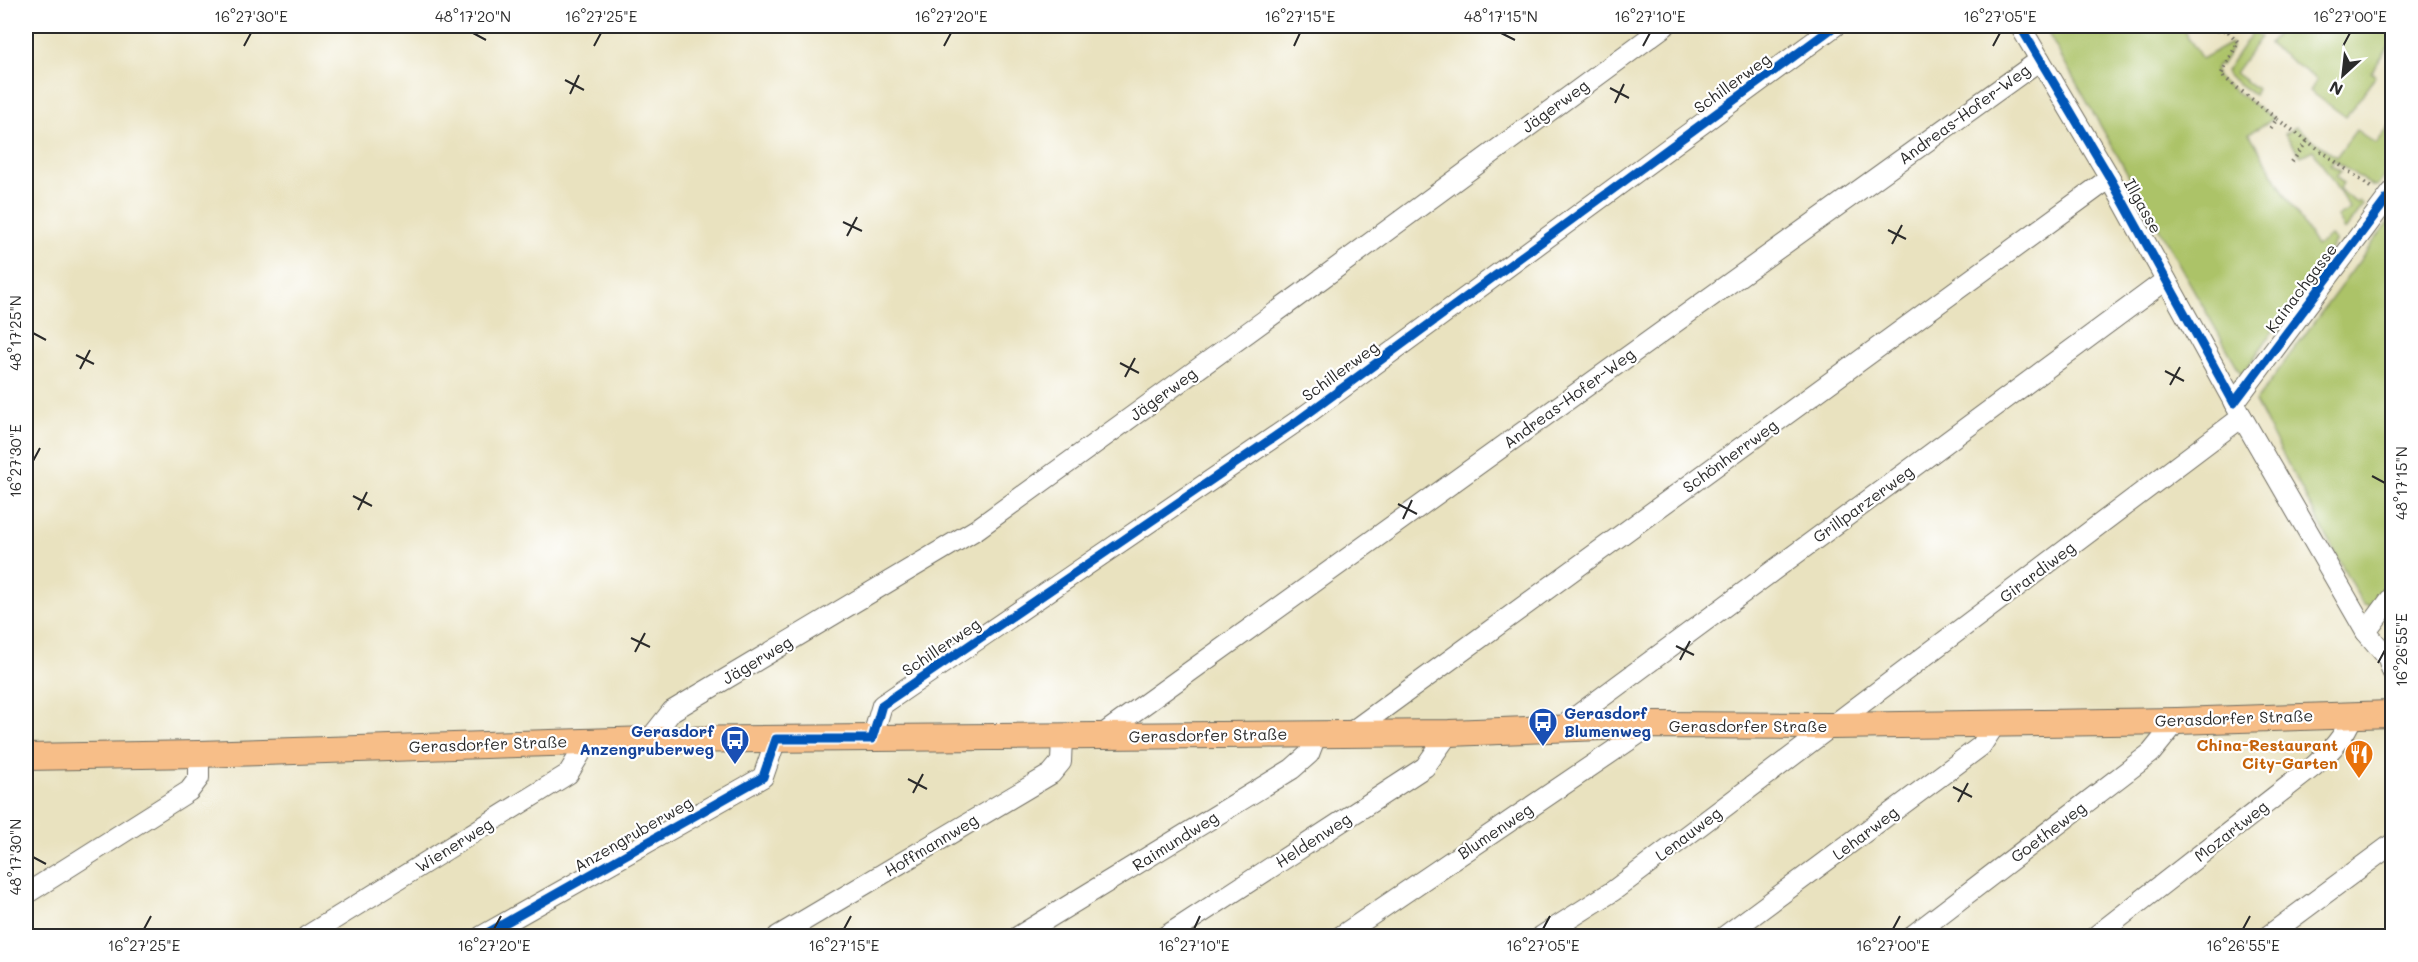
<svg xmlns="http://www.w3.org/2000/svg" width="2418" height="962" font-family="Mali,sans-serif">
<rect width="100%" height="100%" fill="#fff"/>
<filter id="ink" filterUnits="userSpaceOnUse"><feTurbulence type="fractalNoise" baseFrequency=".0167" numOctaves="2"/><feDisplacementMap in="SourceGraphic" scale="12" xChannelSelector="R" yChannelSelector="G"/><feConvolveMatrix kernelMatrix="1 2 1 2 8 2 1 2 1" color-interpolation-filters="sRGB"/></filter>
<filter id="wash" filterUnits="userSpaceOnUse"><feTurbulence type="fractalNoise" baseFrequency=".008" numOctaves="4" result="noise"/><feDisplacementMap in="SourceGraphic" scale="24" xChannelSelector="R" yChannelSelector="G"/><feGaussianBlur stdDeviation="1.35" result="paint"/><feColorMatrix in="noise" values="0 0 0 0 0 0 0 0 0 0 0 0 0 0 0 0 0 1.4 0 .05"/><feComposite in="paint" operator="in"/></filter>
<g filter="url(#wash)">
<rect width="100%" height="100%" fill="#e9e2bf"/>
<g fill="#acc368" stroke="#6c774a" stroke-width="1.5">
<path d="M2044,26H2181L2202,59L2231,43L2232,48L2221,65L2218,64L2215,70L2217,78L2274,119L2249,133L2316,246L2331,236L2336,241L2242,375Z"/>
<path d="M2283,26H2392V43L2371,72L2376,76L2346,117L2310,91L2317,80L2269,44Z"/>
<path d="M2253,31L2261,37L2235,73L2257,89L2254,95L2228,76L2226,71Z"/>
<path d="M2392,123V166L2377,187L2372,186L2334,160L2330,164L2341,171L2336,177L2343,183L2339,190L2358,204L2359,201L2363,205L2345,230L2342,229V225L2337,217L2350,209L2313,150L2301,156L2285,134L2296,127L2336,157L2356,130L2376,144Z"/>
<path d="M2392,217V587L2378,606L2363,605L2255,402Z"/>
</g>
</g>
<g filter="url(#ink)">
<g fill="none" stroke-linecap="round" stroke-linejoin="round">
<g stroke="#6e6b5f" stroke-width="22">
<g id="minor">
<path d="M2020,26L2110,178L2242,417L2366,632L2388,658L2392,671"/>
<path d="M2234,403L2392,192"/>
<path d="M2366,632L2392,597"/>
<path d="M1559,729L2166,280"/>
<path d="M1350,733L2110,178"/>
<path d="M1099,737L2040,60"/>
<path d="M872,739L882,705L1299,420L1835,26"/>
<path d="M649,740L672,711L977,529L1290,302L1665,26"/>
<path d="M26,894L189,791L199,778V754"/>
<path d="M307,936L568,774L588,741"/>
<path d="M482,936L763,777L776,739"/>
<path d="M778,936L1051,774L1061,762L1062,737"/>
<path d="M1019,936L1292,769L1309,754L1317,733"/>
<path d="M1166,936L1425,767L1449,733"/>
<path d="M1341,936L1650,726"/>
<path d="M1542,936L1613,891L2242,417"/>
<path d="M1725,936L1981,746L1997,722"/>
<path d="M1912,936L2151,753L2177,721"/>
<path d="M2096,936L2314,766C2331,751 2345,736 2353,715"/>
<path d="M2268,936L2392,844"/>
</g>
</g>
<g stroke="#6e6b5f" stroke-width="28">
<path id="major" d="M26,757L199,754L649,740L1449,733L1655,725L1831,726L2177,721L2390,714"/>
</g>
<g stroke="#6e6b5f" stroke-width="4" stroke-dasharray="1.5 4.5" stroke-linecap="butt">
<path d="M2211,31L2227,30L2238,42L2221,75L2277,119L2270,129"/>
<path d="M2277,119L2373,189"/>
<path d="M2292,162L2307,141"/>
</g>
<use href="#minor" stroke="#fff" stroke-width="20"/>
<use href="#major" stroke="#f7be88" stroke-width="26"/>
<g stroke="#fff" stroke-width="13">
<g id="cycleway">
<path d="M2020,26L2110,178L2234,403L2392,192"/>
<path d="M482,936L763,777L776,739H872L882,705L1299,420L1835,26"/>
</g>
</g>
<use href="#cycleway" stroke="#0057b8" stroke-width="9"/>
</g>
</g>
<path fill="none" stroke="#2b2b2b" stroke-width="2" d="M473,33L486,40M1501,33L1515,40M244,46L251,33M594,46L601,33M944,46L951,33M1294,46L1300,33M1643,46L1650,33M1993,46L2000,33M2343,46L2350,33M565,80L584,90M1610,88L1629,98M570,94L579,75M1615,103L1624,84M843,222L862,231M1888,230L1906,239M847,236L857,217M1892,244L1902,225M33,333L46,340M76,355L94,364M1120,363L1139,373M80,369L90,350M2165,371L2184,381M1125,377L1135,358M2170,385L2180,367M33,461L40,448M2372,476L2385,483M353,496L372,506M1398,504L1417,514M358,510L367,492M1403,519L1412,500M631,638L650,647M1676,646L1694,655M635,652L645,633M1680,660L1690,641M2378,663L2385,650M908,779L927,789M1953,787L1972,797M913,793L923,774M1958,802L1968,783M33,857L46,864M144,929L151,916M494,929L501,916M844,929L851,916M1194,929L1200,916M1543,929L1550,916M1893,929L1900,916M2243,929L2250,916"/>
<defs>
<g id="bus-pin" transform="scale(1.5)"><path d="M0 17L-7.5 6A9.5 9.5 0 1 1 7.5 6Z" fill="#1a4fb4" stroke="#fff"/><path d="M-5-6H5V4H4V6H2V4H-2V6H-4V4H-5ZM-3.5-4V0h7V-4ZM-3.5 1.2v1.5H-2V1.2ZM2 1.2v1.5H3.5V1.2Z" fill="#fff"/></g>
<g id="restaurant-pin" transform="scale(1.5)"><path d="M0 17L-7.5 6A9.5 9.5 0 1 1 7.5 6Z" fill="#e8710a" stroke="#fff"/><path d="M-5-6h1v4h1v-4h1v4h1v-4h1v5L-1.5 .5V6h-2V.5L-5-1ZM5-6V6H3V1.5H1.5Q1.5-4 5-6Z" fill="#fff"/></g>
</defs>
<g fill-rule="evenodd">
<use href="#bus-pin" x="1543" y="722"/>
<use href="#bus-pin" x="735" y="740"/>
<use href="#restaurant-pin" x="2359" y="754"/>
</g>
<g text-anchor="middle" stroke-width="4.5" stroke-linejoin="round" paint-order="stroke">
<g font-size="16" fill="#2b2b2b" stroke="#fff">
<text transform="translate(1732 83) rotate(-36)" y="6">Schillerweg</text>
<text transform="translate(1555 106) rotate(-36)" y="6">Jägerweg</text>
<text transform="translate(1964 114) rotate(-36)" y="6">Andreas-Hofer-Weg</text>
<text transform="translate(2143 206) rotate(61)" y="6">Illgasse</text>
<text transform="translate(2301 288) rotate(-53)" y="6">Kainachgasse</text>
<text transform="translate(1340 371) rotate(-36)" y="6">Schillerweg</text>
<text transform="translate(1163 394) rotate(-36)" y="6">Jägerweg</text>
<text transform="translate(1569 398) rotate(-36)" y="6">Andreas-Hofer-Weg</text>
<text transform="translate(1730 456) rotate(-36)" y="6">Schönherrweg</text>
<text transform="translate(1863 504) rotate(-36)" y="6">Grillparzerweg</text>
<text transform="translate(2037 572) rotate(-37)" y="6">Girardiweg</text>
<text transform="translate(941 647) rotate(-34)" y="6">Schillerweg</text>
<text transform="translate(757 660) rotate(-31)" y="6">Jägerweg</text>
<text transform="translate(2234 718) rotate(-2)" y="6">Gerasdorfer Straße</text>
<text x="1748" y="732">Gerasdorfer Straße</text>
<text transform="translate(1208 735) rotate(-1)" y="6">Gerasdorfer Straße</text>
<text transform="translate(488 744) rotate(-2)" y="6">Gerasdorfer Straße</text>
<text transform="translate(1495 831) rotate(-34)" y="6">Blumenweg</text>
<text transform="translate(2231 831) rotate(-38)" y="6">Mozartweg</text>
<text transform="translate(2048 832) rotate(-37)" y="6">Goetheweg</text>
<text transform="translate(1865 833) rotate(-37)" y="6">Leharweg</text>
<text transform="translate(633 834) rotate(-30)" y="6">Anzengruberweg</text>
<text transform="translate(1688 834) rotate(-37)" y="6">Lenauweg</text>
<text transform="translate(1313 840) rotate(-33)" y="6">Heldenweg</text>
<text transform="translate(1175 841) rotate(-32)" y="6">Raimundweg</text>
<text transform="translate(454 845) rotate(-32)" y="6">Wienerweg</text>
<text transform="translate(931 845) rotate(-31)" y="6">Hoffmannweg</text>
</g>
<g font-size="16" font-weight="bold" fill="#164399" stroke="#fff" text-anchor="start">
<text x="1564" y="719">Gerasdorf<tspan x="1564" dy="18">Blumenweg</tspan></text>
<text x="714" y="737" text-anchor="end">Gerasdorf<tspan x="714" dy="18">Anzengruberweg</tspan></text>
</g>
<g font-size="16" font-weight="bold" fill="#c56008" stroke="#fff" text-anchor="end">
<text x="2338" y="751">China-Restaurant<tspan x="2338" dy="18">City-Garten</tspan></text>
</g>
</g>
<rect width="2418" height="962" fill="none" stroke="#fff" stroke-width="66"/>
<g transform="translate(2343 75) rotate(207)" stroke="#ffffff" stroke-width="4.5" paint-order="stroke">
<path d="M0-4.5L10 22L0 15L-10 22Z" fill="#2b2b2b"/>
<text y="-9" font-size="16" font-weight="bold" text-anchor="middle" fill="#2b2b2b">N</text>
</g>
<rect x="33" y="33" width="2352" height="896" fill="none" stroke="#2b2b2b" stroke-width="2"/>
<g font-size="15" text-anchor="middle" fill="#2b2b2b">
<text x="251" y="22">16°27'30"E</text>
<text x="473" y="22">48°17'20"N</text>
<text x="601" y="22">16°27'25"E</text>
<text x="951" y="22">16°27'20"E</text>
<text x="1300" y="22">16°27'15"E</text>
<text x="1501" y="22">48°17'15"N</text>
<text x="1650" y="22">16°27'10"E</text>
<text x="2000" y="22">16°27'05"E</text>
<text x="2350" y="22">16°27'00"E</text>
<text transform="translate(16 333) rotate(-90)" y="5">48°17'25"N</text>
<text transform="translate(16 461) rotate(-90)" y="5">16°27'30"E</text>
<text transform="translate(2402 483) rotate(-90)" y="5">48°17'15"N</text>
<text transform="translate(2402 650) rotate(-90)" y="5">16°26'55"E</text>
<text transform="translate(16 857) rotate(-90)" y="5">48°17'30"N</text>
<text x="144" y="951">16°27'25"E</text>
<text x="494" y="951">16°27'20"E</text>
<text x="844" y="951">16°27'15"E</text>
<text x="1194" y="951">16°27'10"E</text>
<text x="1543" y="951">16°27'05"E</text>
<text x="1893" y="951">16°27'00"E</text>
<text x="2243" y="951">16°26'55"E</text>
</g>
</svg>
